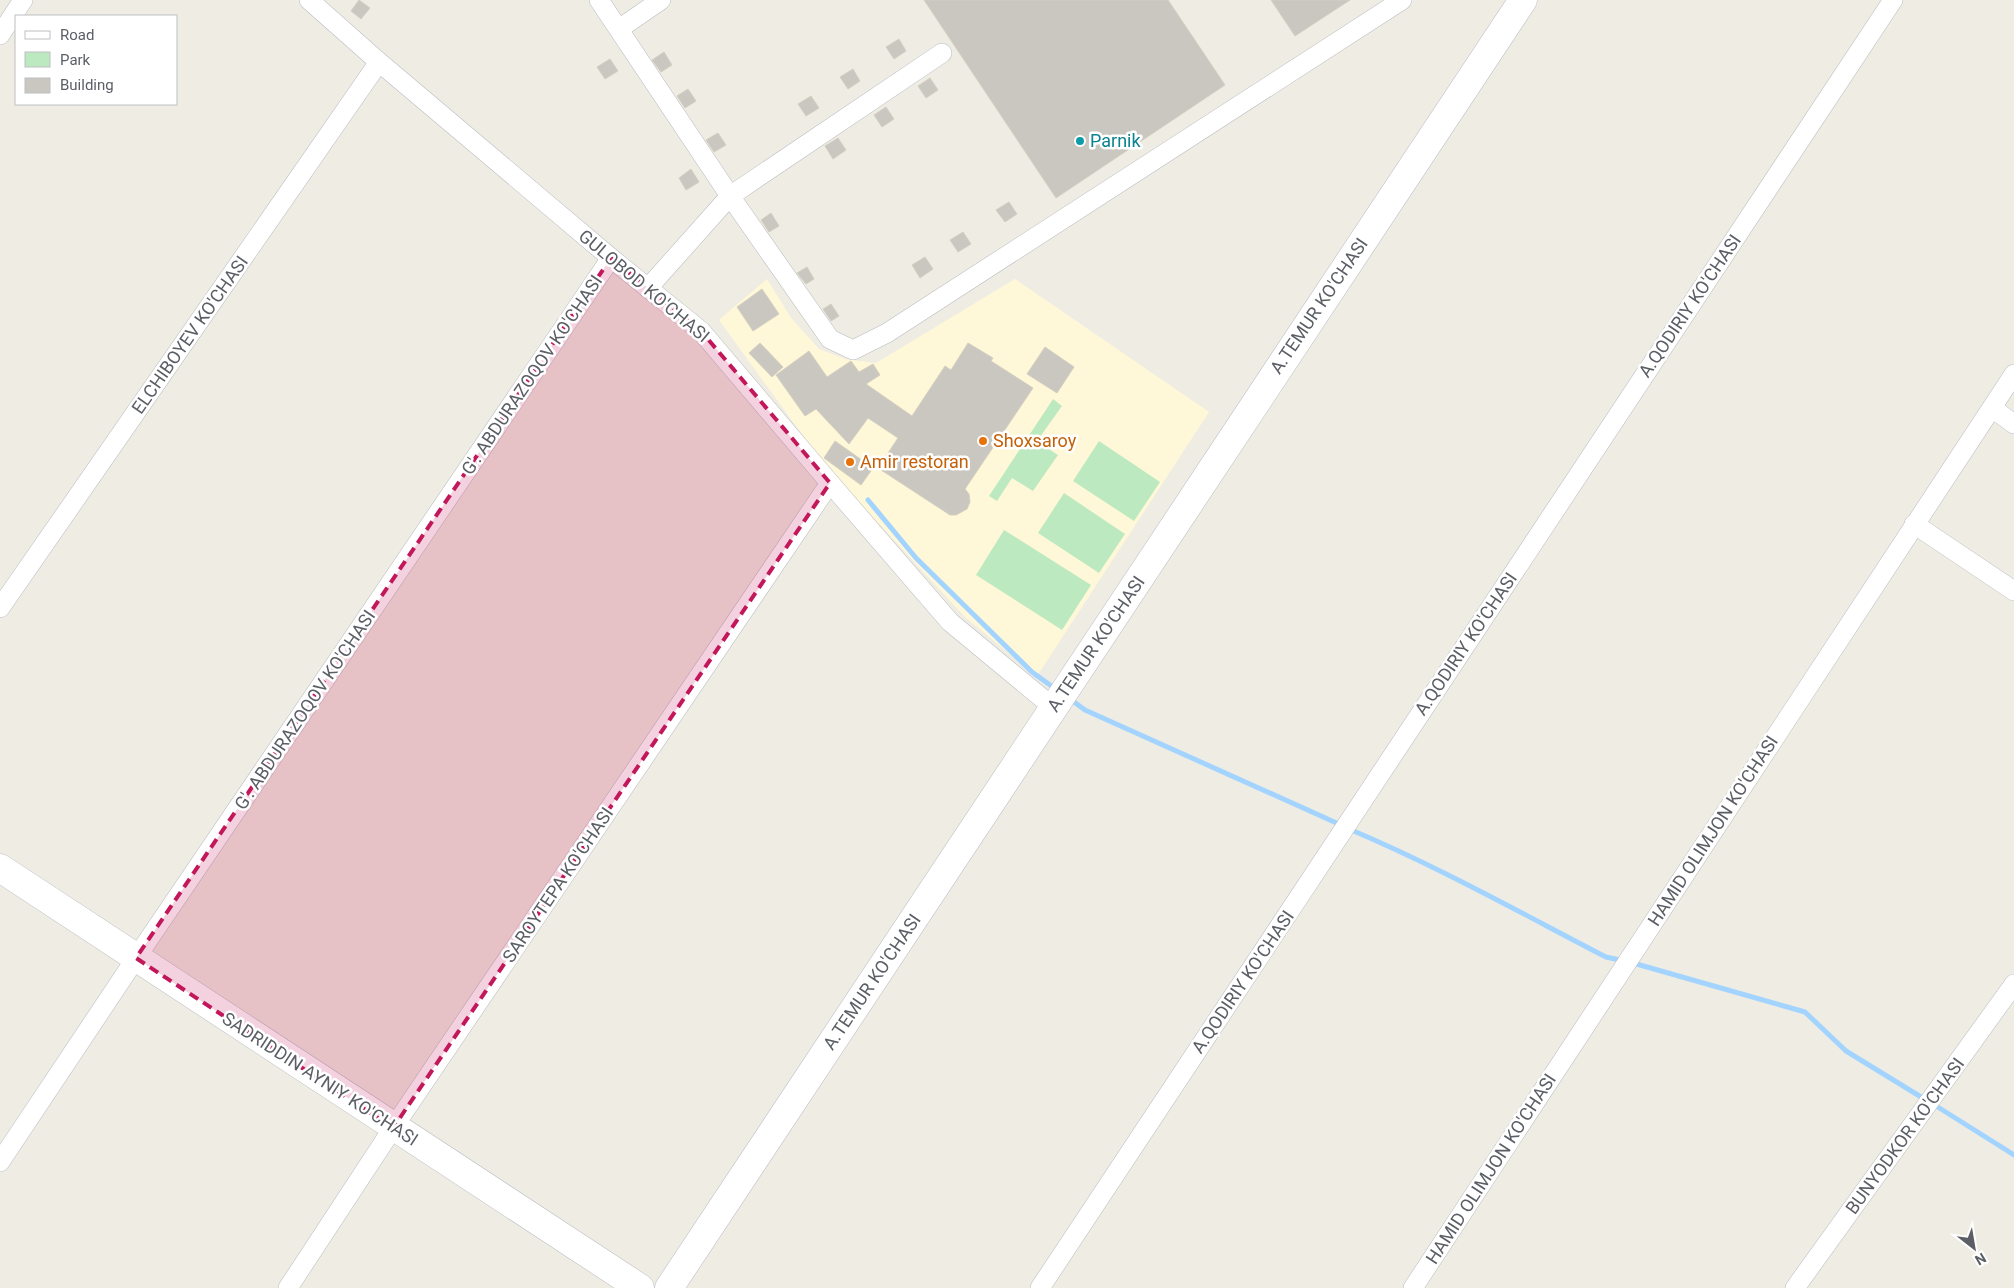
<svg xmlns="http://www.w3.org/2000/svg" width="2014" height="1288" font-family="Roboto,sans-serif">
<rect width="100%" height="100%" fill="#efede3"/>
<path fill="#fff8d8" d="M767,279L791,318L819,349L845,359L876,363L1015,279L1209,412L1037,676L965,617L823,463L719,320Z"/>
<g fill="#bde9c0">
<path d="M1053,399L1062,406L1037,441L1058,455L1033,491L1012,478L997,501L989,496Z"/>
<path d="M1099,441L1160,482L1134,521L1073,481Z"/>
<path d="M1064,493L1125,534L1099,573L1038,533Z"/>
<path d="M1004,530L1091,585L1062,630L976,575Z"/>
</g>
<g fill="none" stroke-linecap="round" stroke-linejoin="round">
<g stroke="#a3d3ff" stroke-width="5">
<path d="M868,500L916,558L1032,672L1057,690"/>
<path d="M1070,699L1085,710L1341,825"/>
<path d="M1349,829C1437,866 1521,913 1606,957L1624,961"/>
<path d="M1633,963L1805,1012L1846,1051L1926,1100"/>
<path d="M1933,1104L2014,1155"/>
</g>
</g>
<g fill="#cac7c0" stroke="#d4cfc1">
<path d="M359,0L370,8L361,19L351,11Z"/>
<path d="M924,0H1168L1225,85L1056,198Z"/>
<path d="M1271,0H1350L1295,36Z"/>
<path d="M899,39L906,51L894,59L886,47Z"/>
<path d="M664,52L672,65L661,72L652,60Z"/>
<path d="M610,59L618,71L605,79L597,67Z"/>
<path d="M853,69L860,81L848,89L840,77Z"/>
<path d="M930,78L938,90L926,98L918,86Z"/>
<path d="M688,89L696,101L685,108L677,96Z"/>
<path d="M811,96L819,108L806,116L798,104Z"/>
<path d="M886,107L894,119L882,127L874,115Z"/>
<path d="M718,133L726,145L714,152L706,140Z"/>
<path d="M838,138L846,150L833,159L825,146Z"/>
<path d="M691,169L699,182L686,190L679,178Z"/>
<path d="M1009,202L1017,214L1005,222L996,210Z"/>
<path d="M771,213L779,226L769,232L761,220Z"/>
<path d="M963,232L971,244L958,252L950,240Z"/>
<path d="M925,257L933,269L920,278L912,265Z"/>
<path d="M807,267L814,279L806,284L797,273Z"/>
<path d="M762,289L779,314L753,331L737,307Z"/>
<path d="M831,304L839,316L831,321L823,309Z"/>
<path d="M760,343L783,367L772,377L749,353Z"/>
<path d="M968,343L993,358L991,361L1033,388L965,489L969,494L970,502L967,509L956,515H950L878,468L898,438L868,418L849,444L816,409L805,416L776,375L809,351L827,377L851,361L859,372L873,364L880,375L866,384L912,416L945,366L951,370Z"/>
<path d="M1045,347L1074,367L1057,393L1027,374Z"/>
<path d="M835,441L873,468L861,485L824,458Z"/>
</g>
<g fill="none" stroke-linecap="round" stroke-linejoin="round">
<g stroke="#b8bbc0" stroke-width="20">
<g id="street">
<path d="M309,0L379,62L611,258L701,331L830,483L950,622L1054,708"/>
<path d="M599,0L730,196L830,339L853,350L887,333L1402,0"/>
<path d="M619,29L661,0"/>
<path d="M0,35L23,0"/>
<path d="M648,288L730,196L942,53"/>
<path d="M1992,408L2014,424"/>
<path d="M1914,524L2014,591"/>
<path d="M0,608L379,62"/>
<path d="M0,1162L136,958L611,258"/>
<path d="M288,1288L393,1128L830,483"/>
<path d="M1040,1288L1893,0"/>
<path d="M1413,1288L2014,374"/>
<path d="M1795,1288L2014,984"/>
</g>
</g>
<g stroke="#b9bcc3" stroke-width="29">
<g id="secondary">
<path d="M0,868L640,1288"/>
<path d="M669,1288L1523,0"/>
</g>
</g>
<use href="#street" stroke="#fff" stroke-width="19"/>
<use href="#secondary" stroke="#fff" stroke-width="28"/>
</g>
<path fill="#c2185b" fill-opacity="0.2" stroke="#c2185b" stroke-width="4" stroke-dasharray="10 6" stroke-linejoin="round" d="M611,258L701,331L830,483L393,1128L136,958Z"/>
<circle fill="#0f9aa8" stroke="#fff" stroke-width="2" cx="1080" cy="141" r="5"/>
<g fill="#e8710a" stroke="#fff" stroke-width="2">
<circle cx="983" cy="441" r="5"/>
<circle cx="850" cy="462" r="5"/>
</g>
<g text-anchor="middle" stroke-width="5" stroke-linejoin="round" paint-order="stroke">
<g font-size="18" fill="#0d838f" stroke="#fff" text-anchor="start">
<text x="1090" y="147">Parnik</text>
</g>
<g font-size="18" fill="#5b5f65" stroke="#fff">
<text transform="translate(644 286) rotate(40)" y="6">GULOBOD KO'CHASI</text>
<text transform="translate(1319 306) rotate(-56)" y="6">A.TEMUR KO'CHASI</text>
<text transform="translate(1690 306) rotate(-56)" y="6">A.QODIRIY KO'CHASI</text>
<text transform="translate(190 335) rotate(-55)" y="6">ELCHIBOYEV KO'CHASI</text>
<text transform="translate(532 375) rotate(-56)" y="6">G'. ABDURAZOQOV KO'CHASI</text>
<text transform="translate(1096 644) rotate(-56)" y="6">A.TEMUR KO'CHASI</text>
<text transform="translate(1466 644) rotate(-56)" y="6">A.QODIRIY KO'CHASI</text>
<text transform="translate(305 710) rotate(-56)" y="6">G'. ABDURAZOQOV KO'CHASI</text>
<text transform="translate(1713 831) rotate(-57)" y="6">HAMID OLIMJON KO'CHASI</text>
<text transform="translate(558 885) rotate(-56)" y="6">SAROYTEPA KO'CHASI</text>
<text transform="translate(872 982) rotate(-56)" y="6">A.TEMUR KO'CHASI</text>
<text transform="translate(1243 982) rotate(-56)" y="6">A.QODIRIY KO'CHASI</text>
<text transform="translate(320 1079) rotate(33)" y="6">SADRIDDIN AYNIY KO'CHASI</text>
<text transform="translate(1905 1136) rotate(-54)" y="6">BUNYODKOR KO'CHASI</text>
<text transform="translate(1491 1169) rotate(-57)" y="6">HAMID OLIMJON KO'CHASI</text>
</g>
<g font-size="18" fill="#c56008" stroke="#fff" text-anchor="start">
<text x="993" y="447">Shoxsaroy</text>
<text x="860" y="468">Amir restoran</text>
</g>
</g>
<rect x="15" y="15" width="162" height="90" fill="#ffffff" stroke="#bdbfc1"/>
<rect x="25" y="31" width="25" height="8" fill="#ffffff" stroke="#bdbfc1"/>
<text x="60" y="40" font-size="15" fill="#5b5f65">Road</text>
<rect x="25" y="52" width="25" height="15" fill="#bde9c0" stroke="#bdbfc1"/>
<text x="60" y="65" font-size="15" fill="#5b5f65">Park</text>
<rect x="25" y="78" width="25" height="15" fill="#cac7c0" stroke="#bdbfc1"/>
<text x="60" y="90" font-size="15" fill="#5b5f65">Building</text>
<g transform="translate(1974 1248) rotate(149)" stroke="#ffffff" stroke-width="4" paint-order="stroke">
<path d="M0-4L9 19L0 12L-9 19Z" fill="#5b5f65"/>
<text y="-8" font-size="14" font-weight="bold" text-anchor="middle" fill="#5b5f65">N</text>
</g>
</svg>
